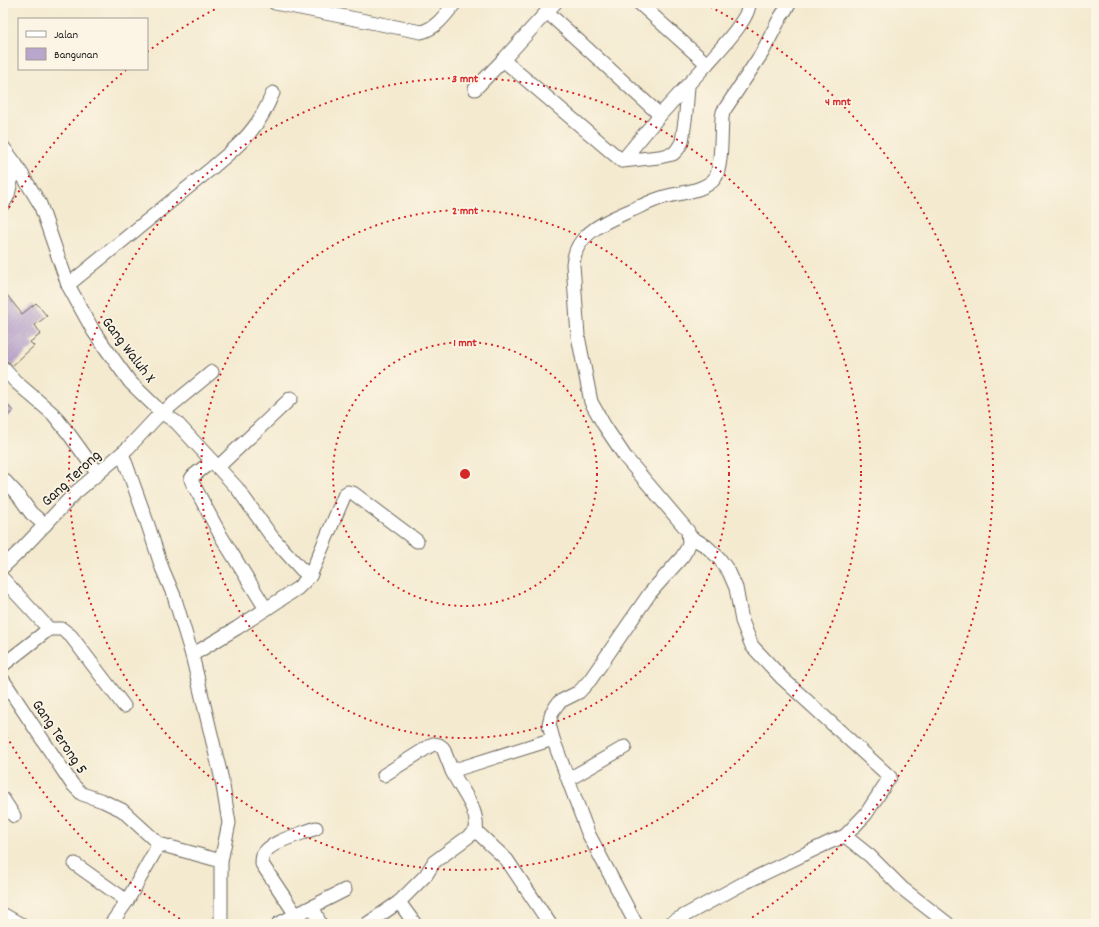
<svg xmlns="http://www.w3.org/2000/svg" width="1099" height="927" font-family="Dekko,sans-serif">
<defs>
<pattern id="building-hatch" width="6" height="6" patternUnits="userSpaceOnUse"><rect width="6" height="6" fill="#baa5cd"/><path d="M-1 1l2-2M0 6l6-6M5 7l2-2" fill="none" stroke="#9f8daf"/></pattern>
</defs>
<rect width="100%" height="100%" fill="#fcf5e5"/>
<filter id="ink" filterUnits="userSpaceOnUse"><feTurbulence type="fractalNoise" baseFrequency=".025" numOctaves="2"/><feDisplacementMap in="SourceGraphic" scale="8" xChannelSelector="R" yChannelSelector="G"/><feConvolveMatrix kernelMatrix="1 2 1 2 8 2 1 2 1" color-interpolation-filters="sRGB"/></filter>
<filter id="wash" filterUnits="userSpaceOnUse"><feTurbulence type="fractalNoise" baseFrequency=".012" numOctaves="4" result="noise"/><feDisplacementMap in="SourceGraphic" scale="16" xChannelSelector="R" yChannelSelector="G"/><feGaussianBlur stdDeviation="0.9" result="paint"/><feColorMatrix in="noise" values="0 0 0 0 0 0 0 0 0 0 0 0 0 0 0 0 0 1.4 0 .05"/><feComposite in="paint" operator="in"/></filter>
<g filter="url(#wash)">
<rect width="100%" height="100%" fill="#f4ead0"/>
<g id="blocks">
<g fill="url(#building-hatch)">
<path d="M3,290L22,314L36,303L47,316L35,325L41,334L30,342L34,346L12,366L9,362L3,360Z"/>
<path d="M3,400L13,411L3,420Z"/>
</g>
</g>
</g>
<g filter="url(#ink)">
<use href="#blocks" fill-opacity="0" stroke="#68645b" stroke-width="1"/>
<g fill="none" stroke-linecap="round" stroke-linejoin="round">
<g stroke="#68645b" stroke-width="15">
<g id="minor">
<path d="M275,3L421,32C437,28 445,15 455,3"/>
<path d="M639,3L707,64C718,51 750,19 749,3"/>
<path d="M547,12L660,115"/>
<path d="M503,60L622,161L659,157L673,154L677,150L682,142L686,113L688,86"/>
<path d="M475,89L503,60L555,3"/>
<path d="M3,147L15,163L40,204L68,285L94,332L130,382L162,413L176,422L237,488L272,537L301,569L310,576"/>
<path d="M622,161L660,115L707,64"/>
<path d="M3,204L8,195L15,163"/>
<path d="M68,285L212,168C228,154 245,141 257,123C264,114 268,103 273,93"/>
<path d="M3,368L16,382L53,414L69,434L98,474"/>
<path d="M122,453L148,525L162,568L174,596L192,655L222,780L229,823L221,861V924"/>
<path d="M218,467L291,398"/>
<path d="M3,479L18,495L31,513L45,525"/>
<path d="M689,536L706,546L719,558L729,572L736,588L742,621L752,646L782,678L890,777L866,814L845,836"/>
<path d="M3,567L22,549L75,493L128,448L156,418L212,372"/>
<path d="M3,579L49,629"/>
<path d="M266,609L298,588L310,576L345,494L348,492L353,493L417,541"/>
<path d="M192,655L237,628L266,609L221,536L192,482L191,479L193,476L212,461"/>
<path d="M3,665L49,629H62L71,636L124,706"/>
<path d="M3,680L72,784L82,794L103,801L122,810L159,844L127,901L111,924"/>
<path d="M384,775L433,744L439,745L443,748L452,771"/>
<path d="M569,779L625,747"/>
<path d="M3,799L14,816"/>
<path d="M476,831L507,860L550,924"/>
<path d="M159,844L221,861"/>
<path d="M75,864L127,901"/>
<path d="M399,902L415,924"/>
<path d="M313,907L320,924"/>
<path d="M4,915L20,924"/>
<path d="M296,915L262,864C262,861 262,858 263,855C270,841 302,834 316,828"/>
<path d="M278,924L345,890"/>
<path d="M367,924L399,902L426,875L434,862L476,831C479,808 461,791 452,771L461,768L553,739"/>
<path d="M636,924L588,833L553,739L549,724L552,712L559,702L579,692L590,680L650,593L682,557L687,549L689,544L688,531L626,458L604,425L591,402L578,336L573,264C574,256 576,248 581,242C594,224 621,215 641,206C649,203 656,199 664,197C679,193 706,191 715,178C722,169 721,131 722,118L723,112L762,53L780,18L790,3"/>
<path d="M669,924L744,883L830,842L845,836L870,856L903,889L948,924"/>
</g>
</g>
<use href="#minor" stroke="#fff" stroke-width="13"/>
</g>
</g>
<g fill="none" stroke="#d62828" stroke-width="2" stroke-dasharray="2 4">
<circle cx="465" cy="474" r="132"/>
<circle cx="465" cy="474" r="264"/>
<circle cx="465" cy="474" r="396"/>
<path d="M185 922A528 528 0 0 1 3 730M3 218A528 528 0 0 1 126 70M147 52A528 528 0 0 1 225 4M705 4A528 528 0 0 1 745 922"/>
</g>
<g text-anchor="middle" stroke-width="3.5" stroke-linejoin="round" paint-order="stroke">
<g font-size="16" fill="#1c1c1c" stroke="#fcf5e5">
<text transform="translate(130 349) rotate(53)" y="6">Gang Waluh X</text>
<text transform="translate(70 477) rotate(-43)" y="6">Gang Terong</text>
<text transform="translate(61 736) rotate(56)" y="6">Gang Terong 5</text>
</g>
</g>
<circle cx="465" cy="474" r="6" fill="#d62828" stroke="#fcf5e5" stroke-width="2"/>
<g font-size="12" text-anchor="middle" font-weight="bold" fill="#d62828" stroke="#fcf5e5" stroke-width="3.5" stroke-linejoin="round" paint-order="stroke">
<text x="465" y="82">3 mnt</text>
<text x="838" y="105">4 mnt</text>
<text x="465" y="214">2 mnt</text>
<text x="465" y="346">1 mnt</text>
</g>
<rect width="1099" height="927" fill="none" stroke="#fcf5e5" stroke-width="16"/>
<rect x="18" y="18" width="130" height="52" fill="#fcf5e5" stroke="#a29e95"/>
<rect x="26" y="31" width="20" height="6" fill="#ffffff" stroke="#a29e95"/>
<text x="54" y="38" font-size="12" fill="#1c1c1c">Jalan</text>
<rect x="26" y="48" width="20" height="12" fill="#baa5cd" stroke="#a29e95"/>
<text x="54" y="58" font-size="12" fill="#1c1c1c">Bangunan</text>
</svg>
